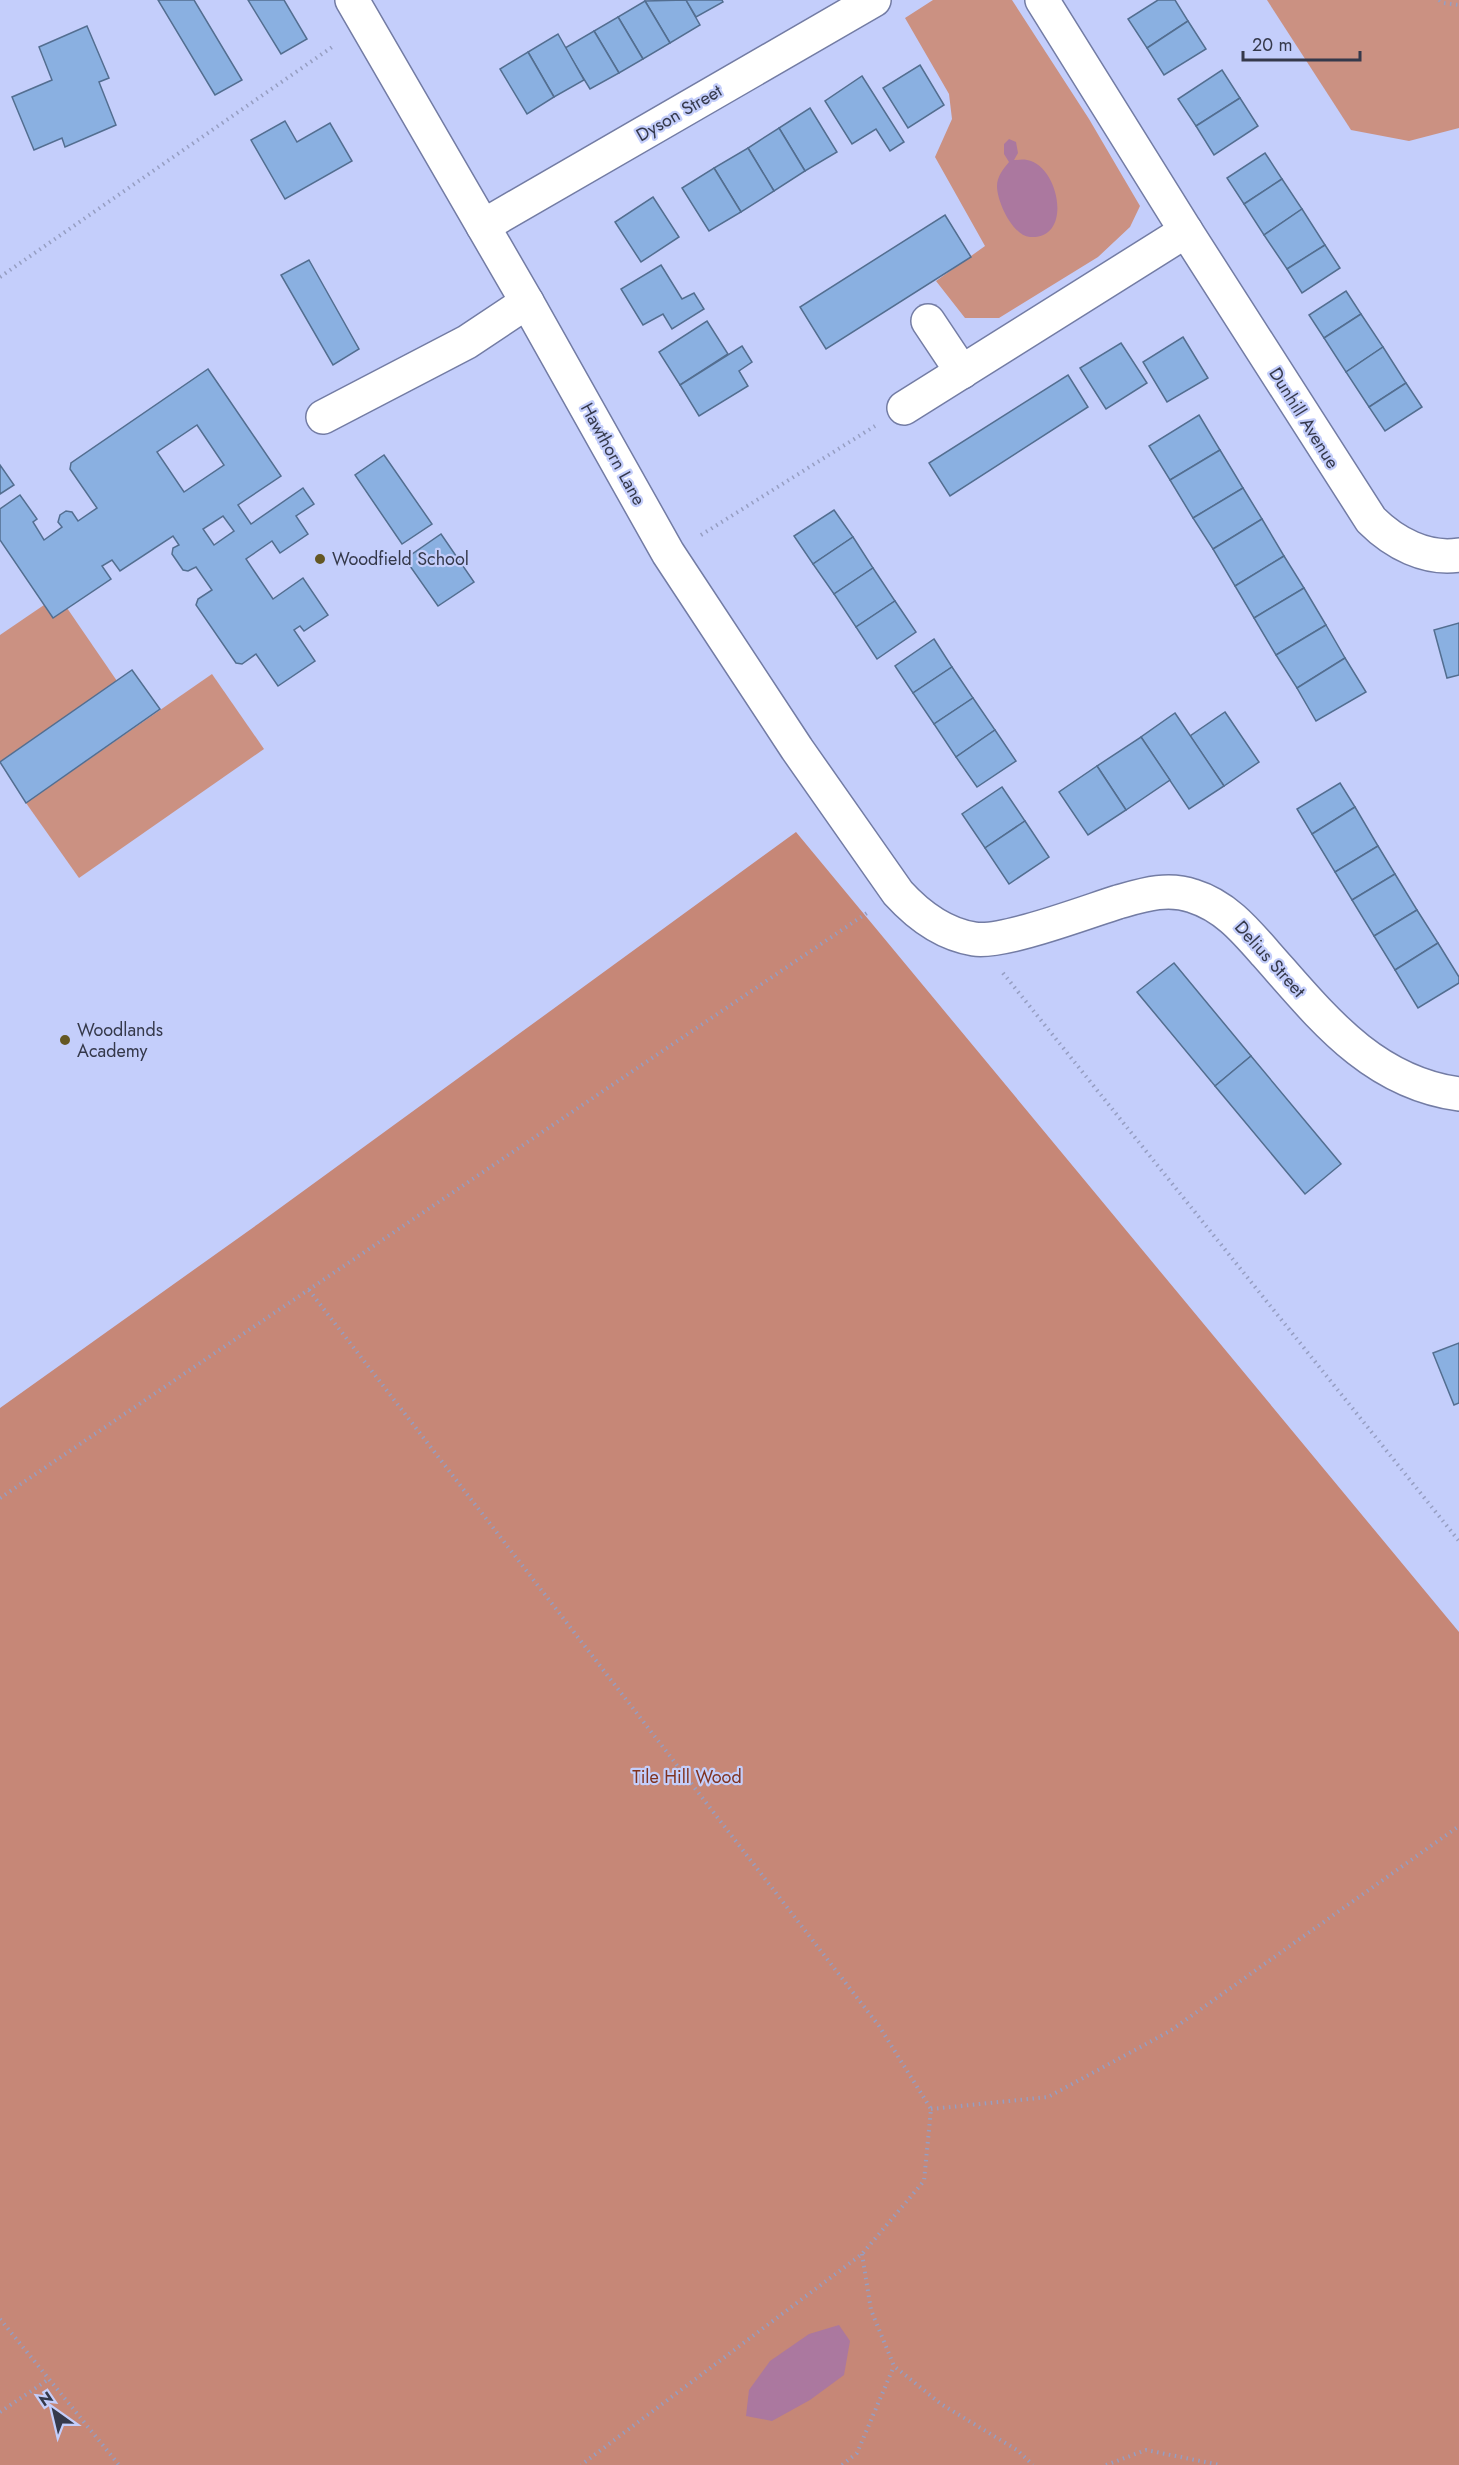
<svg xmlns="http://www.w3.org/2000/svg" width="1459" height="2465" font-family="Jost,sans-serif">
<rect width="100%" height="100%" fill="#c4cefb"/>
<g fill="#cb9182">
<path d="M933,0H1012L1089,119L1140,206L1130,227L1098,257L999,318H965L936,281L985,246L935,157L952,119L949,94L905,18Z"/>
<path d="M1267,0H1459V128L1409,141L1351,130Z"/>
<path d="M44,605L67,608L117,681L0,762V635Z"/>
<path d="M212,674L264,749L79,878L26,803Z"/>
</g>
<path fill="#c68777" d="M796,832L1459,1632V2465H0V1408L258,1224Z"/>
<g fill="#ab789f">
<path d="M1009,139L1016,142L1018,153L1014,160C1018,160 1023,159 1027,160C1059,165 1074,240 1030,237C1013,236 997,202 997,186C997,177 1003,169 1009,162L1004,154V144Z"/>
<path d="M839,2325L850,2341L844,2375L810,2400L772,2421L746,2416L749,2390L770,2361L809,2334Z"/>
</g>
<g fill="#8ab0e1" stroke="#536e90" stroke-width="1.5" fill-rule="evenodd">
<path d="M158,0H194L242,80L215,95Z"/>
<path d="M248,0H284L307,39L281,54Z"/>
<path d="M686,0L700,25L670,43L645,1Z"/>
<path d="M686,0H722L723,2L696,17Z"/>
<path d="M1158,0H1175L1188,21L1147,48L1128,19Z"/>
<path d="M645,1L670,43L643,59L618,17Z"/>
<path d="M618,17L643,59L619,73L594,31Z"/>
<path d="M1188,21L1206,49L1164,75L1147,48Z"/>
<path d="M87,26L109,78L99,82L116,125L65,147L62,138L34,150L12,97L52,80L39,47Z"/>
<path d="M594,31L619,73L590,89L565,48Z"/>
<path d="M558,34L584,80L554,97L528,52Z"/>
<path d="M528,52L554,97L527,114L500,69Z"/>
<path d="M920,65L944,105L908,128L883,88Z"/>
<path d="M1222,70L1240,98L1196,126L1178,99Z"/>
<path d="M862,76L904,142L890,151L876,129L852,144L825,101Z"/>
<path d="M1240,98L1258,126L1214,155L1196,126Z"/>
<path d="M810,108L837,152L805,171L779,128Z"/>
<path d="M285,121L297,142L330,123L352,161L285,199L251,140Z"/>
<path d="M779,128L805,171L774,191L748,148Z"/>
<path d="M748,148L774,191L741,212L714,168Z"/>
<path d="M1265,153L1282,179L1244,204L1227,178Z"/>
<path d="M714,168L741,212L709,231L682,188Z"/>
<path d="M1282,179L1302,209L1264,235L1244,204Z"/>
<path d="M653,197L679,237L641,262L615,222Z"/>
<path d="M1302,209L1325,245L1287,269L1264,235Z"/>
<path d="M945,215L971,257L826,349L800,307Z"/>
<path d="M1325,245L1340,268L1302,293L1287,269Z"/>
<path d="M309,260L359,349L333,365L281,275Z"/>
<path d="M661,265L682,299L694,293L704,309L672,329L663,314L643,325L621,289Z"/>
<path d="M1346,291L1361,314L1324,338L1309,315Z"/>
<path d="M1361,314L1383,347L1346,372L1324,338Z"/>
<path d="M707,321L728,354L680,385L659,352Z"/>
<path d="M1183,337L1208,378L1167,402L1143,362Z"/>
<path d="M1121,343L1147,383L1106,409L1080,368Z"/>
<path d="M742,346L752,362L739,371L748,386L699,416L680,385Z"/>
<path d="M1383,347L1406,383L1369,407L1346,372Z"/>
<path d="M208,369L281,476L238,505L251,524L303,488L314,504L296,516L308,534L280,553L272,541L246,559L273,599L303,578L328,615L304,631L300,626L294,630L315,661L278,686L256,654L242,664L236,663L196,605L198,599L212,590L196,567L188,571L183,570L172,554L173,548L179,545L173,536L120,571L112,560L102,566L111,579L53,618L0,540V509L20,495L37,519L33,522L44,540L62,527L58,522L60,515L66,511L72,512L78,521L97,508L70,469L71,463ZM197,425L224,465L184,492L157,452ZM223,516L234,531L214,545L203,529Z"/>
<path d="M1068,375L1088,407L950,496L929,463Z"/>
<path d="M1406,383L1422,407L1385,431L1369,407Z"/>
<path d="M1199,415L1220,450L1170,480L1149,446Z"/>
<path d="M1220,450L1243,488L1193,518L1170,480Z"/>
<path d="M384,455L432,524L402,544L355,475Z"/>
<path d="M0,465L14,485L0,494Z"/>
<path d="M1243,488L1262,519L1213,549L1193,518Z"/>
<path d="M834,510L853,537L813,564L794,536Z"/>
<path d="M1262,519L1284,556L1235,586L1213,549Z"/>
<path d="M441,534L474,582L438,606L405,559Z"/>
<path d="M853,537L873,568L834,594L813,564Z"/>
<path d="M1284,556L1304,588L1254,618L1235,586Z"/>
<path d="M873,568L895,601L856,627L834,594Z"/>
<path d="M1304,588L1326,625L1276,655L1254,618Z"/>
<path d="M895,601L916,632L877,659L856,627Z"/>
<path d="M1459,623V675L1447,678L1434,630Z"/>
<path d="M1326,625L1345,658L1297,688L1276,655Z"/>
<path d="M934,639L952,667L913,693L895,666Z"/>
<path d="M1345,658L1366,692L1316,721L1297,688Z"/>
<path d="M952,667L973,698L934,724L913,693Z"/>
<path d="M132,670L160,709L26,803L0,762Z"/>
<path d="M973,698L995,730L956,757L934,724Z"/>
<path d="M1225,712L1259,762L1224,786L1190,736Z"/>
<path d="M1175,713L1224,786L1189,809L1141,737Z"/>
<path d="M995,730L1016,761L977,787L956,757Z"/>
<path d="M1141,737L1170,780L1126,810L1097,766Z"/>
<path d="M1097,766L1126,810L1088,835L1059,792Z"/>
<path d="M1340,783L1355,807L1312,834L1297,809Z"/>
<path d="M1002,787L1025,821L985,848L962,814Z"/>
<path d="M1355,807L1378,846L1335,872L1312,834Z"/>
<path d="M1025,821L1049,857L1009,884L985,848Z"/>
<path d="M1378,846L1395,874L1352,900L1335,872Z"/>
<path d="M1395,874L1417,910L1374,936L1352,900Z"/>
<path d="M1417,910L1438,943L1395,970L1374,936Z"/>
<path d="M1438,943L1459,977V983L1418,1008L1395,970Z"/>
<path d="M1174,963L1251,1056L1215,1086L1137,992Z"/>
<path d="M1251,1056L1341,1164L1305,1194L1215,1086Z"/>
<path d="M1459,1343V1403L1454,1405L1433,1353Z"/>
</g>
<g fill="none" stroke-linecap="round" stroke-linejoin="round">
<g stroke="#737ca4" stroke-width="36">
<g id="minor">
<path d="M352,0L527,302L668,553L797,749L898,893C918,915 943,934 974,939C1002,944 1086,912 1118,902C1143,895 1167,887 1193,896C1225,906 1245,930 1266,954C1321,1016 1371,1082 1459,1094"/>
<path d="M1042,0L1186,231L1371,520C1394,543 1426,560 1459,555"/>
<path d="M483,226L874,0"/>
<path d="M928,321L962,372"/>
<path d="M904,408L1186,231"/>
<path d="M323,417L467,342L527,302"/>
</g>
</g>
<g stroke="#969ec2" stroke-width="4" stroke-dasharray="1.5 4.5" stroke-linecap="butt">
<path d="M1439,0L1443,3L1459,5"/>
<path d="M0,277L335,45"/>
<path d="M701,535L875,426"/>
<path d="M1003,973L1459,1541"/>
<path d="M309,1290L879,2026L931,2109L924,2181L862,2254L581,2465"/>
<path d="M0,1498L867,913"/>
<path d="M931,2109L1048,2097L1170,2031L1459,1826"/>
<path d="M862,2254L871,2310L894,2366L941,2404L1017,2450L1033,2465"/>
<path d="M0,2319L119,2465"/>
<path d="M0,2412L49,2379"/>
<path d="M842,2465L857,2453L894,2366"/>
<path d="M1106,2465L1146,2450L1220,2465"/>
</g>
<use href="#minor" stroke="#fff" stroke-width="33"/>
</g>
<g fill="#645723" stroke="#c4cefb" stroke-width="2">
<circle cx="320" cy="559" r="6"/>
<circle cx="65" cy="1040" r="6"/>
</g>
<g text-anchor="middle" stroke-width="4.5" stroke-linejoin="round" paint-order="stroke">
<g font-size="18" fill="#35394b" stroke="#c4cefb">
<text transform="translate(679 113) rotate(-30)" y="6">Dyson Street</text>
<text transform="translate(1304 418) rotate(58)" y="6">Dunhill Avenue</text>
<text transform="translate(613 454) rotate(61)" y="6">Hawthorn Lane</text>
<text transform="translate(1270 959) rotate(48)" y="6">Delius Street</text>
</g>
<g font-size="18" fill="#35394b" stroke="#c4cefb" text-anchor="start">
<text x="332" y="565">Woodfield School</text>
<text x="77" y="1036">Woodlands<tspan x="77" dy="21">Academy</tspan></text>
</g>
<g font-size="18" fill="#80331f" stroke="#c4cefb">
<text x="687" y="1783">Tile Hill Wood</text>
</g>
</g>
<g transform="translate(54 2411) rotate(326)" stroke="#c4cefb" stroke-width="4.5" paint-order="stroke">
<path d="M0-4.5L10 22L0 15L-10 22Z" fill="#35394b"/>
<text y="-9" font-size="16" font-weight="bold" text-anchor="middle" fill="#35394b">N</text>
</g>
<path d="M1243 51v9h117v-9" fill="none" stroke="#35394b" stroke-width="3"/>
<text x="1252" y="51" font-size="18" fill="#35394b" stroke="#c4cefb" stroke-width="4.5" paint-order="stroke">20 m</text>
</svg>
